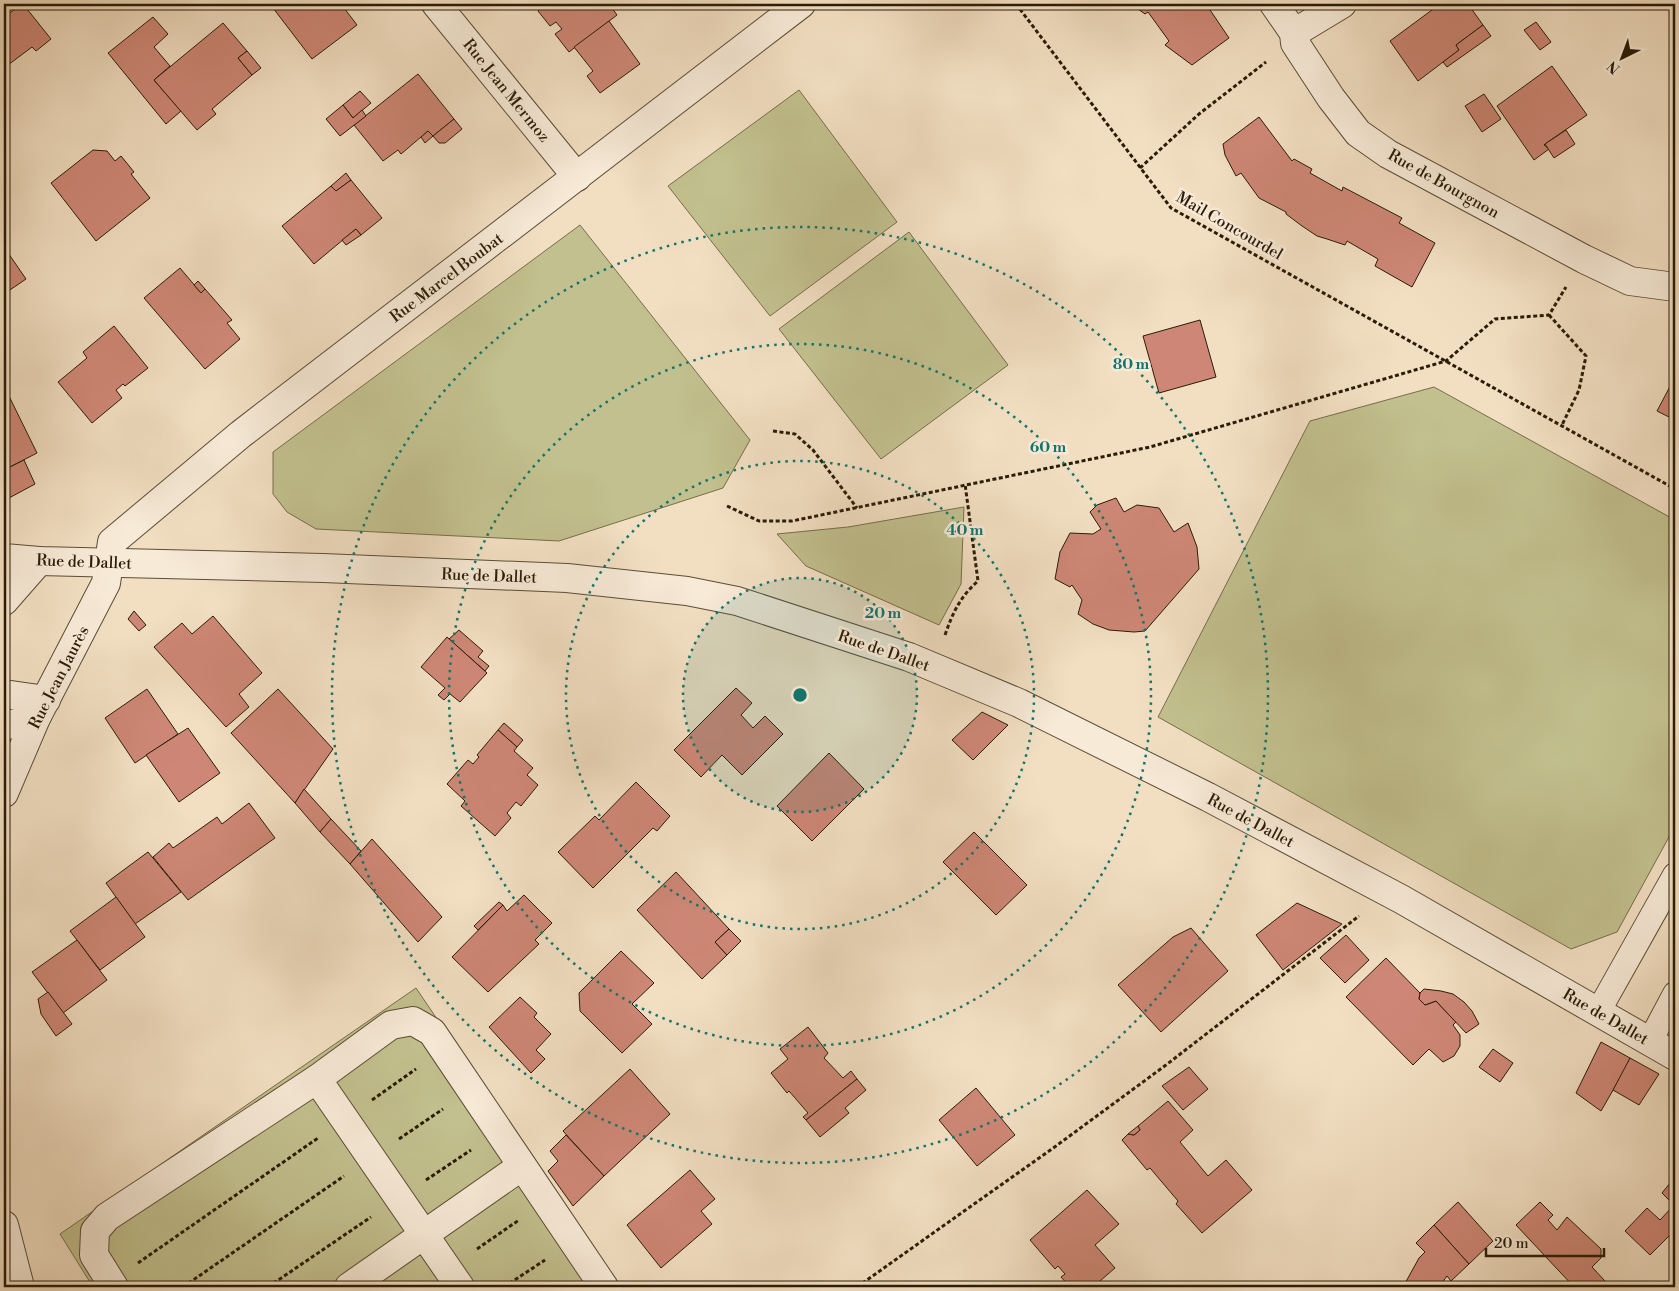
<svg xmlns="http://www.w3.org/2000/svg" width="1679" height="1291" font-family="'Libre Bodoni',serif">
<rect width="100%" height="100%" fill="#f2dfc2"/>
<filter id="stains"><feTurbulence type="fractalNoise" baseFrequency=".004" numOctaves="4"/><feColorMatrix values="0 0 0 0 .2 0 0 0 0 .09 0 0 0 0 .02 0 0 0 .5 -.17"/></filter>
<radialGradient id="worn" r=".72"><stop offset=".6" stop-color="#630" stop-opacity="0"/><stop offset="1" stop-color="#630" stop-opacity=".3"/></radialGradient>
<g fill="#c2c08e" stroke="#766e4a">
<path d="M799,90L897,222L770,316L668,186Z"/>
<path d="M580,225L750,440L723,488L559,541L316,529L287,512L273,494V452Z"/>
<path d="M909,232L1008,365L881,459L779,329Z"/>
<path d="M1434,387L1675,520V826L1617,932L1571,949L1158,717L1310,421Z"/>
<path d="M964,507L961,584L939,625L806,566L777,534L848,527Z"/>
<path d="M416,988L619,1287H93L60,1234Z"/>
</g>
<g fill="#ce8776" stroke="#2a1c07">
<path d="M23,4L51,39L36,51L32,47L4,68V11L8,14Z"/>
<path d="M78,4H91L83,10Z"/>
<path d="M270,4H341L357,25L312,59Z"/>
<path d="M546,4H609L617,15L569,52L555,34L562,29L556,22L550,26L538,11Z"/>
<path d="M1131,4H1206L1229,38L1192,65L1165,45L1169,41L1148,12L1145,14Z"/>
<path d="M1440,4H1468L1483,25L1456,45L1459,50L1418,81L1390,41Z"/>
<path d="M153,17L168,34L154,47L170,66L154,80L181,111L166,124L108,53Z"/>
<path d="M609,21L640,64L600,93L587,76L593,71L574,47Z"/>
<path d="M1536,22L1551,42L1540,50L1524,30Z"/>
<path d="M223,23L247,51L238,58L252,75L212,109L216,114L197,130L154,80Z"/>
<path d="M1483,25L1491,36L1447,67L1443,62L1459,50L1456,45Z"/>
<path d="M247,51L261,68L252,75L238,58Z"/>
<path d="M1552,66L1587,115L1545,144L1544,145L1549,149L1534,160L1497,106Z"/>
<path d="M418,74L454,119L433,136L428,131L401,154L398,150L383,161L354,125Z"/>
<path d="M360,91L371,103L353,118L343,105Z"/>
<path d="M1484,94L1501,119L1482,132L1465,106Z"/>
<path d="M343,105L353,118L362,110L366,116L340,136L326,119Z"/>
<path d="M1259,117L1292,161L1294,159L1312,169L1310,173L1342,191L1343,187L1402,218L1399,223L1435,243L1412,287L1375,266L1378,259L1347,241L1345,245L1327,239L1317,236L1302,226L1286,214V212L1259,198L1241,173L1236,176L1225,155L1223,144Z"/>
<path d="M454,119L462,129L445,143H439L433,136Z"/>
<path d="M1566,130L1575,144L1554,158L1545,144Z"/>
<path d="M428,131L433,136L425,143L421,137Z"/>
<path d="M93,150L107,151L115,161L121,156L134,172L131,174L150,198L96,241L51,183Z"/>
<path d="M346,173L351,180L336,191L331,186Z"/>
<path d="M351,180L382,218L361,235L356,229L314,264L282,226L331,186L336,191Z"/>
<path d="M356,229L361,235L346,245L342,240Z"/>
<path d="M4,247L26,279L4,294Z"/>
<path d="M180,268L201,293L205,289L232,320L227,323L240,339L205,369L144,298Z"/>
<path d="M198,281L205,289L201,293L194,285Z"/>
<path d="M1200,320L1216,377L1159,393L1143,336Z"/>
<path d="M114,326L148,368L125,386L123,384L116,390L122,398L92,423L58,382L87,358L83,352Z"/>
<path d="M1675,377V420L1657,411Z"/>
<path d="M4,386L37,453L4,470Z"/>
<path d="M24,460L35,484L9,498L4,487V470Z"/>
<path d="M1116,498L1124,512L1137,505L1159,508L1174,532L1188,523L1197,547L1199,569L1145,631L1134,632L1109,630L1093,624L1078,614L1082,600L1072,585L1070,587L1055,579L1060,552L1070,533L1093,534L1101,529L1090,512L1097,505Z"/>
<path d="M134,611L146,625L139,631L128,619Z"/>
<path d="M213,616L262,673L239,694L249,707L226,727L154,647L182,623L192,634Z"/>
<path d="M459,630L483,651L478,657L489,666L485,671L449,639Z"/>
<path d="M447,637L487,673L460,702L450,694L444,700L438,695L445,688L421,667Z"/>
<path d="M736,688L752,703L741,715L753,728L765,716L783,734L742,775L722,755L701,777L674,750Z"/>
<path d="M147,689L178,734L135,763L105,718Z"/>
<path d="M278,689L333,749L295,803L231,733Z"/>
<path d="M982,712L1008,725L973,760L952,740Z"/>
<path d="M504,723L523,740L517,747L498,730Z"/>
<path d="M188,728L220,773L179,802L146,755Z"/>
<path d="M498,730L517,747L514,751L533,768L527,775L538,785L521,806L516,802L507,813L511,818L495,836L461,806L465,801L447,784L468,760L473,764L479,757L477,755Z"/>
<path d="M829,753L864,789L812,841L777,806Z"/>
<path d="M636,782L670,816L657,831L653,828L593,888L558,852L595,816L599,820Z"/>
<path d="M304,789L331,819L320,832L295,803Z"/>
<path d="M249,803L275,838L188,900L153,857L169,843L173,848L217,817L222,824Z"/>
<path d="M331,819L361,851L350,864L320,832Z"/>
<path d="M974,832L1027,885L996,915L943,862Z"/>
<path d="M372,839L442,917L418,942L350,864Z"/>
<path d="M148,852L181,892L135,924L106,883Z"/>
<path d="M676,872L729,929L715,942L727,955L702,979L637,910Z"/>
<path d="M524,895L552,923L535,940L539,944L488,992L452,957L503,905L507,911Z"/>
<path d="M116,897L145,937L100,970L70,931Z"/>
<path d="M499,902L503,905L478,930L474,926Z"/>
<path d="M1297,903L1342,924L1283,970L1256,935Z"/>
<path d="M1191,928L1228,971L1161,1032L1118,985L1173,937Z"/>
<path d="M729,929L741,941L727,955L715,942Z"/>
<path d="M1346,935L1369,960L1345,983L1320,958Z"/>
<path d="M77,940L107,980L63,1013L32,972Z"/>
<path d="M621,951L654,983L632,1004L652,1024L622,1053L580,1011L579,993Z"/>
<path d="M1386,958L1420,993L1419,999L1425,1005L1436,1001L1456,1022L1453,1025L1460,1035V1046L1454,1056L1443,1062L1429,1049L1413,1065L1346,997Z"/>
<path d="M1424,989L1441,991L1453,994L1464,1002L1472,1011L1479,1024L1466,1033L1436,1001L1425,1005L1419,999L1420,993Z"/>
<path d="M48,992L72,1024L56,1036L41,1014L38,999Z"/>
<path d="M520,997L537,1013L534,1017L551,1034L536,1050L545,1059L531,1073L489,1027Z"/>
<path d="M808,1027L828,1053L824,1058L843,1078L851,1071L857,1079L806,1120L803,1117L808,1113L789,1091L787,1093L771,1073L788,1059L780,1049Z"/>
<path d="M1601,1042L1630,1058L1627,1066L1601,1111L1576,1093Z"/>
<path d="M1493,1049L1513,1063L1500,1082L1479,1067Z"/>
<path d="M1630,1058L1659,1074L1639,1105L1613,1090Z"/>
<path d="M1189,1067L1208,1089L1183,1110L1162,1086Z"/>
<path d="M630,1069L670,1114L604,1176L563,1131Z"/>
<path d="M857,1079L866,1090L845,1108L849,1113L820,1137L806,1120Z"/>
<path d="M976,1088L1015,1135L977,1166L939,1120Z"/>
<path d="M1168,1101L1193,1130L1180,1142L1208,1176L1226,1160L1252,1190L1202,1233L1176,1204L1178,1201L1150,1168L1147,1170L1122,1140L1128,1134L1134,1135L1140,1130L1138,1126Z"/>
<path d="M1138,1126L1140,1130L1134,1135L1128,1134Z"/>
<path d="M566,1135L604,1176L573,1206L548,1171L558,1161L550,1151Z"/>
<path d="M690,1170L715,1199L701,1211L712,1224L661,1268L627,1225Z"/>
<path d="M1675,1177V1230L1650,1255L1625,1231L1647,1208L1660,1220L1674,1205L1662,1193Z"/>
<path d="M1087,1190L1119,1224L1095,1245L1115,1268L1093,1287H1070L1061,1277L1065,1274L1058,1266L1055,1269L1030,1240Z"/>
<path d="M1458,1202L1493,1241L1469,1264L1434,1225Z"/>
<path d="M1540,1202L1553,1215L1548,1220L1557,1230L1567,1217L1601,1249V1258L1592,1267L1605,1281L1598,1287H1574L1516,1225Z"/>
<path d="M1434,1225L1469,1264L1451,1281L1447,1276L1439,1287H1403L1419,1258L1425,1252L1416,1243Z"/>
</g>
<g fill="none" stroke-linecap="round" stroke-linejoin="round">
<g stroke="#5c4d36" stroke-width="26">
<g id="service">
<path d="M1598,1012L1675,875"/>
<path d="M1650,1041L1675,994"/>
</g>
</g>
<g stroke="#5c4d36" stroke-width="30">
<g id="pedestrian">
<path d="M317,1079L460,1287"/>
<path d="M114,1287L94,1255L95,1231L107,1217L317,1079L391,1025L413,1021L432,1032L604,1287"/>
<path d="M349,1287L522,1166"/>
</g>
</g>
<g stroke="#5c4d36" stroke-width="30">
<g id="minor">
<path d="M436,4L577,177"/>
<path d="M1274,4L1294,33L1295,43L1331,98L1358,133L1388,154L1584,259L1630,281L1675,287"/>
<path d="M1294,33L1342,4"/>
<path d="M4,558L39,561L323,568L567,578L687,591L737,601L909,657L1019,703L1208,797L1401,899L1675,1056"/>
<path d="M4,601L39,561"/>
<path d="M4,694L46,700"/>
<path d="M4,726L36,718"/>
<path d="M4,793L36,718L106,583L112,542L241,434L801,4"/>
<path d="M4,1225L20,1287"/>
</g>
</g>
<g stroke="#2a1c07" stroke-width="3" stroke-dasharray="4 2.5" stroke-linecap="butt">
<path d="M1016,4L1171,208L1675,489"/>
<path d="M1140,168L1199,114L1266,62"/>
<path d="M1549,315L1586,356L1579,390L1562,425"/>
<path d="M773,431L795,434L813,450L857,508"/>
<path d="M727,506L759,521H792L1150,447L1446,361L1495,319L1549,315L1566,287"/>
<path d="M945,635C953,612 960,597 978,581L965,484"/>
<path d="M372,1100L416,1069"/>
<path d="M399,1139L443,1109"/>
<path d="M426,1180L471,1150"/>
<path d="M477,1249L519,1220"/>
<path d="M138,1263L318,1138"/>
<path d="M183,1287L344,1176"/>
<path d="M268,1287L371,1217"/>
<path d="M504,1287L545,1260"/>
<path d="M857,1287L1056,1146L1166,1065L1359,916"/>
</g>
<use href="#service" stroke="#f7ead7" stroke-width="24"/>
<use href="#pedestrian" stroke="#f7ead7" stroke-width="28"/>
<use href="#minor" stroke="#f7ead7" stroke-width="28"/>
</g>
<circle cx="800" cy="695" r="117" fill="#0f766e" fill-opacity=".12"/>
<g fill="none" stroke="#0f766e" stroke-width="2.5" stroke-dasharray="2.5 5">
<circle cx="800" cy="695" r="117"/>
<circle cx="800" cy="695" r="234"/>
<circle cx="800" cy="695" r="351"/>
<circle cx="800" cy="695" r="468"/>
</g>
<g text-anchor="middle" stroke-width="5" stroke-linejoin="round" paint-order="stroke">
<g font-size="16" fill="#2a1c07" stroke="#f7ead7">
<text transform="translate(507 90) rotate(51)" y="6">Rue Jean Mermoz</text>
<text transform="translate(1444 183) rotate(29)" y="6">Rue de Bourgnon</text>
<text transform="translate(1230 225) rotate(30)" y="6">Mail Concourdel</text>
<text transform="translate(446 277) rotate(-37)" y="6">Rue Marcel Boubat</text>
<text transform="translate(84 561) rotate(2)" y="6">Rue de Dallet</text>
<text transform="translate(489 575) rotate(2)" y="6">Rue de Dallet</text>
<text transform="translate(884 650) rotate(19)" y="6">Rue de Dallet</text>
<text transform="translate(58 677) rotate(-63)" y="6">Rue Jean Jaurès</text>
<text transform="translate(1251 820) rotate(28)" y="6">Rue de Dallet</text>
<text transform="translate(1606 1016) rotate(30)" y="6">Rue de Dallet</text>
</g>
</g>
<circle cx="800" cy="695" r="8" fill="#0f766e" stroke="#f7ead7" stroke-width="2.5"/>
<g font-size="15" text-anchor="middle" font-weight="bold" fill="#0f766e" stroke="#f7ead7" stroke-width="5" stroke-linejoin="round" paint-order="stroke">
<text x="1131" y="369">80 m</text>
<text x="1048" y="452">60 m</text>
<text x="965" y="535">40 m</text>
<text x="883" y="618">20 m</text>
</g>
<rect width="1679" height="1291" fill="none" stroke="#f2dfc2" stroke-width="20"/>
<rect x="5" y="5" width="1669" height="1281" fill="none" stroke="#2a1c07" stroke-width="2.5"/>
<rect x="10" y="10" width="1659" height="1271" fill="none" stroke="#2a1c07"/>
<g transform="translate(1622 58) rotate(222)" stroke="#f7ead7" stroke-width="4" paint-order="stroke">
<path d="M0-4L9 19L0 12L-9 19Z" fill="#2a1c07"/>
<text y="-8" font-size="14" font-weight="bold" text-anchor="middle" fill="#2a1c07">N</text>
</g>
<path d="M1486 1248v8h118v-8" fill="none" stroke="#2a1c07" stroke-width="2.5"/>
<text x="1494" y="1248" font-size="15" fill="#2a1c07" stroke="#f7ead7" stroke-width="4" paint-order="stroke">20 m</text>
<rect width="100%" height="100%" filter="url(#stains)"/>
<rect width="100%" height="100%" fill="url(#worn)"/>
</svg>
